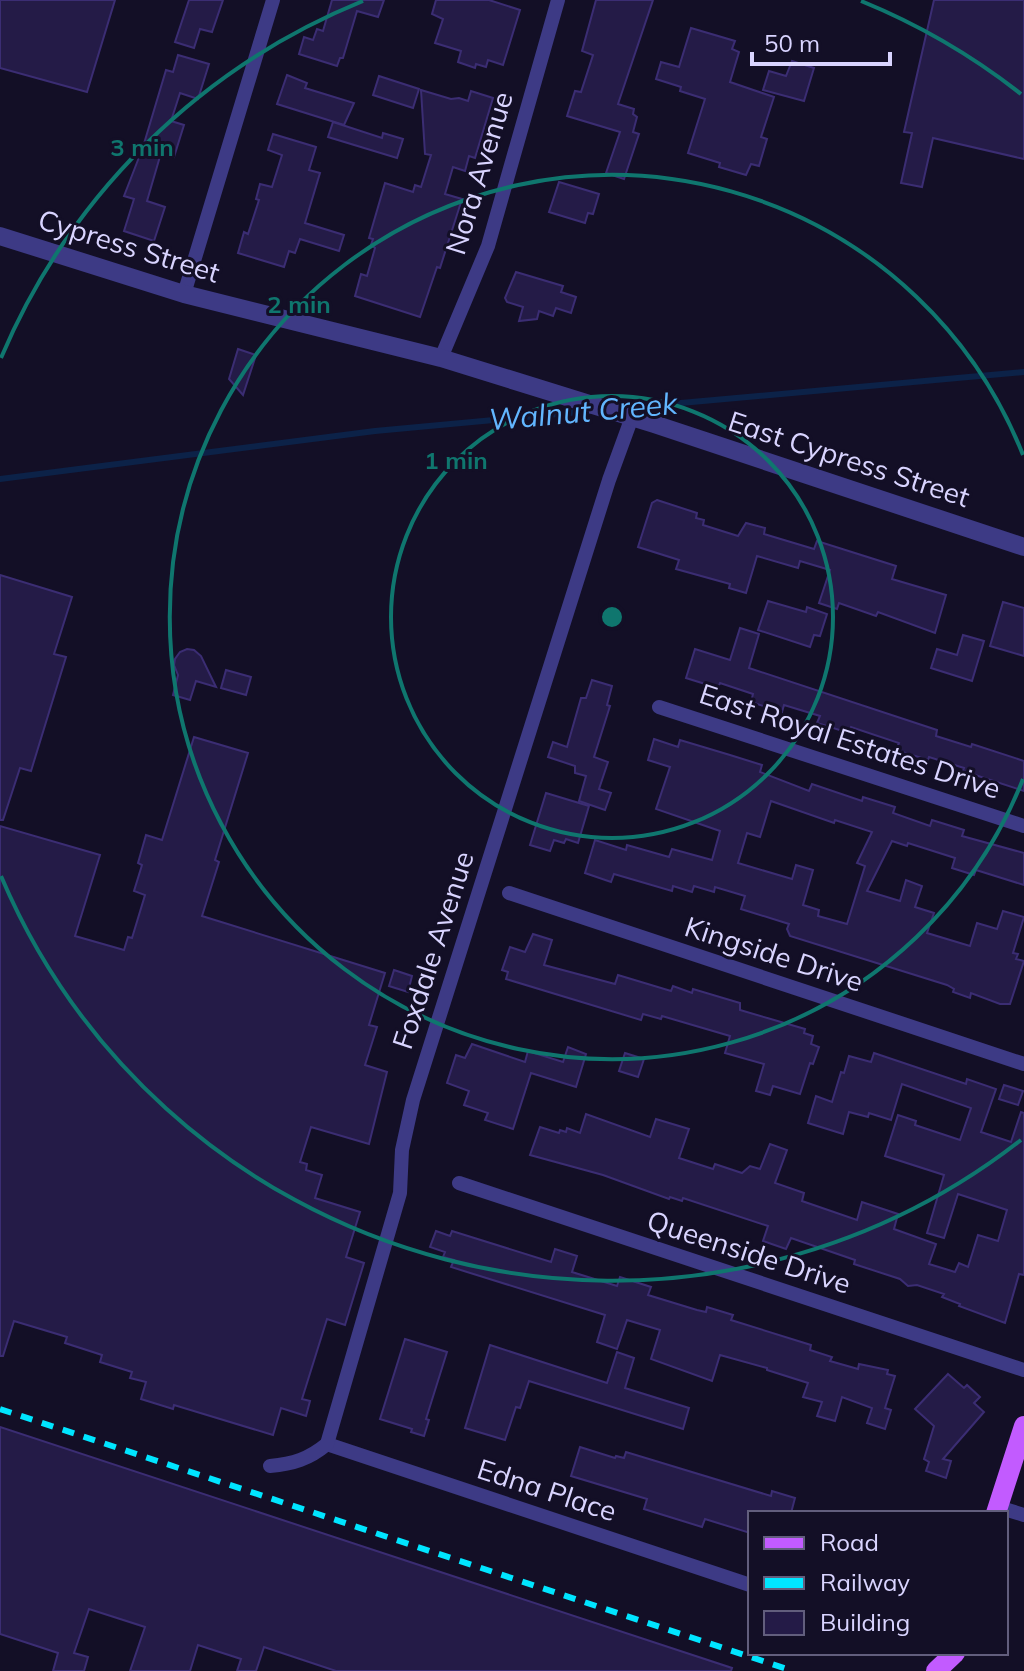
<svg xmlns="http://www.w3.org/2000/svg" width="1024" height="1671" font-family="Mulish,sans-serif">
<rect width="100%" height="100%" fill="#130f26"/>
<g fill="none" stroke-linecap="round" stroke-linejoin="round">
<g stroke="#0c2248" stroke-width="6">
<path d="M625,408L1024,372"/>
<path d="M0,479L375,431L590,411"/>
</g>
</g>
<g fill="#241b47" stroke="#3b2d73" stroke-width="2" fill-rule="evenodd">
<path d="M0,0H115L87,92L0,68Z"/>
<path d="M189,0H223L212,32L200,29L194,48L175,42Z"/>
<path d="M332,0H384L378,17L357,11L343,58H340L337,66L299,54L304,37L313,40L317,29L323,31Z"/>
<path d="M436,0H489L520,10L503,65L488,60L486,67L476,64L475,68L458,62L461,51L435,43L443,19L432,14Z"/>
<path d="M596,0H653L618,104L634,109L633,114L637,117L633,132L639,134L624,179L606,173L620,132L567,116L575,91L581,92L593,55L582,51Z"/>
<path d="M934,0H1024V159L933,138L922,187L901,183L912,133L904,132Z"/>
<path d="M691,28L735,41L732,49L739,52L730,82L774,97L761,137L767,139L759,166L751,164L746,175L719,167L720,163L688,153L705,99L680,91L681,87L656,79L661,62L679,67Z"/>
<path d="M178,55L209,64L198,99L180,93L171,121L184,125L174,157L161,153L147,201L165,207L154,241L124,231L134,199L124,196L143,147L166,70L173,72Z"/>
<path d="M792,61L814,68L804,101L763,90L769,71L786,76Z"/>
<path d="M287,75L307,83L305,88L354,103L344,125L277,104Z"/>
<path d="M379,76L419,89L413,108L373,95Z"/>
<path d="M421,90L451,99L459,98L468,101L471,91L493,98L475,158L469,156L465,171L453,167L445,194L462,199L440,268L437,267L420,317L355,296L361,274L367,276L375,248L371,245L373,239L369,238L385,183L413,192L415,185L421,187L431,155L425,154Z"/>
<path d="M333,122L382,138L383,133L403,139L397,158L328,137Z"/>
<path d="M273,134L316,147L309,170L320,173L305,223L344,235L339,251L300,239L295,253L289,251L284,267L238,253L244,232L248,234L259,200L256,199L260,184L272,187L282,155L268,150Z"/>
<path d="M559,182L599,194L593,214L588,213L585,223L549,212Z"/>
<path d="M516,272L563,286L561,292L576,297L571,313L556,308L553,316L539,311L537,319L519,321L523,307L507,302L505,298Z"/>
<path d="M238,349L256,355L243,395L229,379Z"/>
<path d="M657,500L697,513L696,518L704,520L703,525L738,536L746,523L765,528L764,534L814,549L817,541L896,566L892,579L946,595L935,633L878,612L876,616L839,603L837,609L819,603L830,570L800,561L798,568L757,556L746,593L729,588L730,584L676,569L679,560L638,547L652,503Z"/>
<path d="M0,575L72,597L54,654L66,657L31,771L20,768L3,820H0Z"/>
<path d="M768,601L806,612L807,607L827,614L820,636L814,635L810,647L758,630Z"/>
<path d="M1003,602L1024,608V656L990,646Z"/>
<path d="M740,628L759,634L749,668L937,730L936,736L971,747L972,744L1024,761V791L963,771L964,768L929,757L928,760L896,750L899,743L851,727L849,733L817,723L820,716L784,705L782,712L751,702L753,694L720,683L718,688L686,678L695,649L730,660Z"/>
<path d="M963,635L984,641L972,681L931,668L937,649L957,655Z"/>
<path d="M187,649L194,650L201,656L216,687L196,681L190,700L173,695L178,675L174,665L175,659L180,652Z"/>
<path d="M226,670L251,677L246,695L221,688Z"/>
<path d="M592,680L612,686L607,705L610,706L594,757L608,762L599,789L611,793L605,810L579,801L586,776L575,773V766L548,757L553,742L567,747L581,698H586Z"/>
<path d="M194,737L248,753L215,860L219,862L202,916L385,973L369,1025L377,1027L365,1065L387,1072L369,1144L311,1127L300,1162L307,1164L306,1170L322,1175L315,1198L360,1212L346,1257L364,1263L345,1325L327,1319L302,1399L310,1401L306,1416L281,1408L273,1435L174,1405L173,1409L141,1399L146,1382L130,1378L132,1372L100,1362L102,1355L65,1343L67,1337L14,1321L3,1356H0V826L100,855L75,936L124,950L128,937L132,938L145,895L134,891L142,865L138,863L146,835L162,840Z"/>
<path d="M654,739L678,747L680,740L730,755L762,765L760,772L809,791L812,784L862,801L863,797L895,807L893,813L930,826L932,820L964,830L962,836L1024,853V885L976,870L974,875L952,868L955,858L908,843L907,846L892,841L867,891L900,901L906,880L922,886L915,907L934,913L927,933L970,946L977,923L997,929L1003,911L1024,917L1013,953L1018,954L1016,959L1024,961L1010,1004H1000L971,993L970,998L953,992L954,989L947,985L790,936L787,929L789,924L741,909L745,896L715,887L714,892L694,886L692,892L673,886L672,891L614,874L611,882L585,873L595,840L626,850L627,845L669,857L672,849L712,860L720,831L656,809L670,767L648,760ZM771,801L834,823L835,820L872,832L857,863L865,866L847,924L818,916L819,910L803,905L813,870L796,865L792,879L738,863L747,833L760,837Z"/>
<path d="M546,793L589,806L578,843L566,839L564,843L554,840L550,851L530,845Z"/>
<path d="M533,934L552,940L544,965L615,984L618,975L671,991L673,986L692,993L693,989L740,1003V1010L805,1029L804,1033L813,1036L811,1044L819,1047L813,1064L810,1063L800,1094L773,1086L770,1095L756,1091L764,1064L725,1053L730,1036L662,1016L661,1019L643,1014L641,1020L506,979L508,972L502,970L510,947L525,952Z"/>
<path d="M394,970L412,976L408,992L389,986Z"/>
<path d="M472,1044L525,1062L528,1051L563,1062L568,1047L586,1054L576,1087L531,1073L513,1129L485,1120L488,1113L464,1105L469,1091L447,1083L456,1055L465,1058Z"/>
<path d="M625,1053L644,1059L638,1077L619,1071Z"/>
<path d="M874,1053L966,1084L967,1079L996,1089L981,1132L1011,1142L1021,1112L1024,1113V1275L1019,1274L1005,1323L959,1306L960,1304L942,1297L944,1294L917,1285L908,1286L900,1279L854,1264L855,1260L791,1238L786,1249L763,1241L768,1226L683,1198L682,1201L670,1197L669,1199L603,1175L530,1155L540,1127L559,1133L560,1130L566,1132L567,1128L580,1133L586,1114L650,1137L656,1119L689,1129L679,1158L713,1169L715,1164L742,1173L750,1166L760,1169L770,1144L787,1150L775,1183L804,1193L802,1201L857,1220L862,1202L898,1214L894,1229L936,1244L929,1264L955,1272L959,1263L968,1267L978,1235L998,1241L1007,1210L958,1194L944,1238L927,1233L944,1175L885,1156L898,1115L916,1121L915,1125L960,1140L971,1108L902,1084L891,1120L869,1113L868,1117L849,1112L843,1134L808,1123L816,1096L832,1102L841,1072L844,1073L849,1056L871,1062Z"/>
<path d="M1004,1085L1023,1091L1018,1105L999,1099Z"/>
<path d="M436,1231L450,1236L452,1231L551,1262L555,1249L577,1256L572,1272L617,1286L620,1277L651,1287L648,1295L697,1310L706,1312L707,1307L733,1315L731,1320L811,1345L810,1350L832,1357L830,1361L858,1369L859,1364L888,1370L887,1374L895,1376L885,1408L891,1410L885,1429L867,1423L872,1408L842,1397L835,1421L817,1416L822,1402L803,1397L808,1383L767,1370V1368L720,1355L712,1381L651,1359L660,1330L627,1320L617,1349L597,1342L605,1315L451,1267L454,1260L443,1257L445,1252L430,1247Z"/>
<path d="M405,1339L447,1352L426,1419L429,1420L424,1436L411,1432L412,1429L380,1419Z"/>
<path d="M490,1345L607,1383L617,1352L634,1358L625,1388L689,1408L683,1429L529,1381L520,1408L516,1407L505,1440L465,1428Z"/>
<path d="M948,1374L964,1388L967,1385L980,1397L974,1403L984,1412L943,1459L951,1461L946,1478L926,1471L929,1462L924,1459L934,1426L915,1409Z"/>
<path d="M0,1427L732,1668L731,1671H336L264,1647L256,1671H237L241,1659L198,1645L190,1671H130L145,1627L89,1609L74,1653L88,1657L84,1671H53L58,1653L0,1634Z"/>
<path d="M580,1447L615,1458L616,1456L624,1458L626,1452L771,1496L772,1491L795,1498L791,1513H750V1533L705,1519L702,1527L644,1509L647,1499L571,1476Z"/>
</g>
<g fill="none" stroke-linecap="round" stroke-linejoin="round">
<g stroke="#3d3a85" stroke-width="14">
<path d="M184,294L273,0"/>
<path d="M441,358L488,246L558,0"/>
<path d="M659,707L1024,826"/>
<path d="M509,893L1024,1064"/>
<path d="M459,1183L1024,1370"/>
<path d="M327,1444L750,1585"/>
<path d="M270,1466C293,1464 309,1459 327,1444L400,1193L402,1150L413,1100L609,480L632,417"/>
<path d="M998,1507L1024,1515"/>
</g>
<path stroke="#3d3a85" stroke-width="18" d="M0,236L184,294L441,358L654,424L1024,547"/>
<g stroke="#c25bff" stroke-width="20">
<path d="M996,1513L1024,1426"/>
<path d="M936,1671L955,1653"/>
</g>
<path stroke="#00e5ff" stroke-width="6" stroke-dasharray="12 10" stroke-linecap="butt" d="M0,1409L793,1671"/>
</g>
<g fill="none" stroke="#0f766e" stroke-width="4">
<circle cx="612" cy="617" r="221"/>
<path d="M1023 779A442 442 0 1 1 1023 455"/>
<path d="M1021 1140A664 664 0 0 1 1 876M1 358A664 664 0 0 1 363 1M861 1A664 664 0 0 1 1021 94"/>
</g>
<g text-anchor="middle" stroke-width="6" stroke-linejoin="round" paint-order="stroke">
<g font-size="28" fill="#d9d4ff" stroke="#130f26">
<text transform="translate(479 173) rotate(-73)" y="10">Nora Avenue</text>
<text transform="translate(129 246) rotate(17)" y="10">Cypress Street</text>
<text transform="translate(849 459) rotate(18)" y="10">East Cypress Street</text>
<text transform="translate(850 741) rotate(18)" y="10">East Royal Estates Drive</text>
<text transform="translate(433 950) rotate(-72)" y="10">Foxdale Avenue</text>
<text transform="translate(774 954) rotate(18)" y="10">Kingside Drive</text>
<text transform="translate(749 1252) rotate(18)" y="10">Queenside Drive</text>
<text transform="translate(547 1490) rotate(18)" y="10">Edna Place</text>
</g>
<g font-size="30" font-style="italic" fill="#62b6ff" stroke="#130f26">
<text transform="translate(583 412) rotate(-5)" y="10">Walnut Creek</text>
</g>
</g>
<circle cx="612" cy="617" r="12" fill="#0f766e" stroke="#130f26" stroke-width="4"/>
<g font-size="24" text-anchor="middle" font-weight="bold" fill="#0f766e" stroke="#130f26" stroke-width="6" stroke-linejoin="round" paint-order="stroke">
<text x="142" y="156">3 min</text>
<text x="299" y="313">2 min</text>
<text x="456" y="469">1 min</text>
</g>
<rect x="748" y="1511" width="260" height="144" fill="#130f26" stroke="#625e7d" stroke-width="2"/>
<rect x="764" y="1537" width="40" height="12" fill="#c25bff" stroke="#625e7d" stroke-width="2"/>
<text x="820" y="1551" font-size="24" fill="#d9d4ff">Road</text>
<rect x="764" y="1577" width="40" height="12" fill="#00e5ff" stroke="#625e7d" stroke-width="2"/>
<text x="820" y="1591" font-size="24" fill="#d9d4ff">Railway</text>
<rect x="764" y="1611" width="40" height="24" fill="#241b47" stroke="#625e7d" stroke-width="2"/>
<text x="820" y="1631" font-size="24" fill="#d9d4ff">Building</text>
<path d="M752 52v12h138v-12" fill="none" stroke="#d9d4ff" stroke-width="4"/>
<text x="764" y="52" font-size="24" fill="#d9d4ff" stroke="#130f26" stroke-width="6" paint-order="stroke">50 m</text>
</svg>
